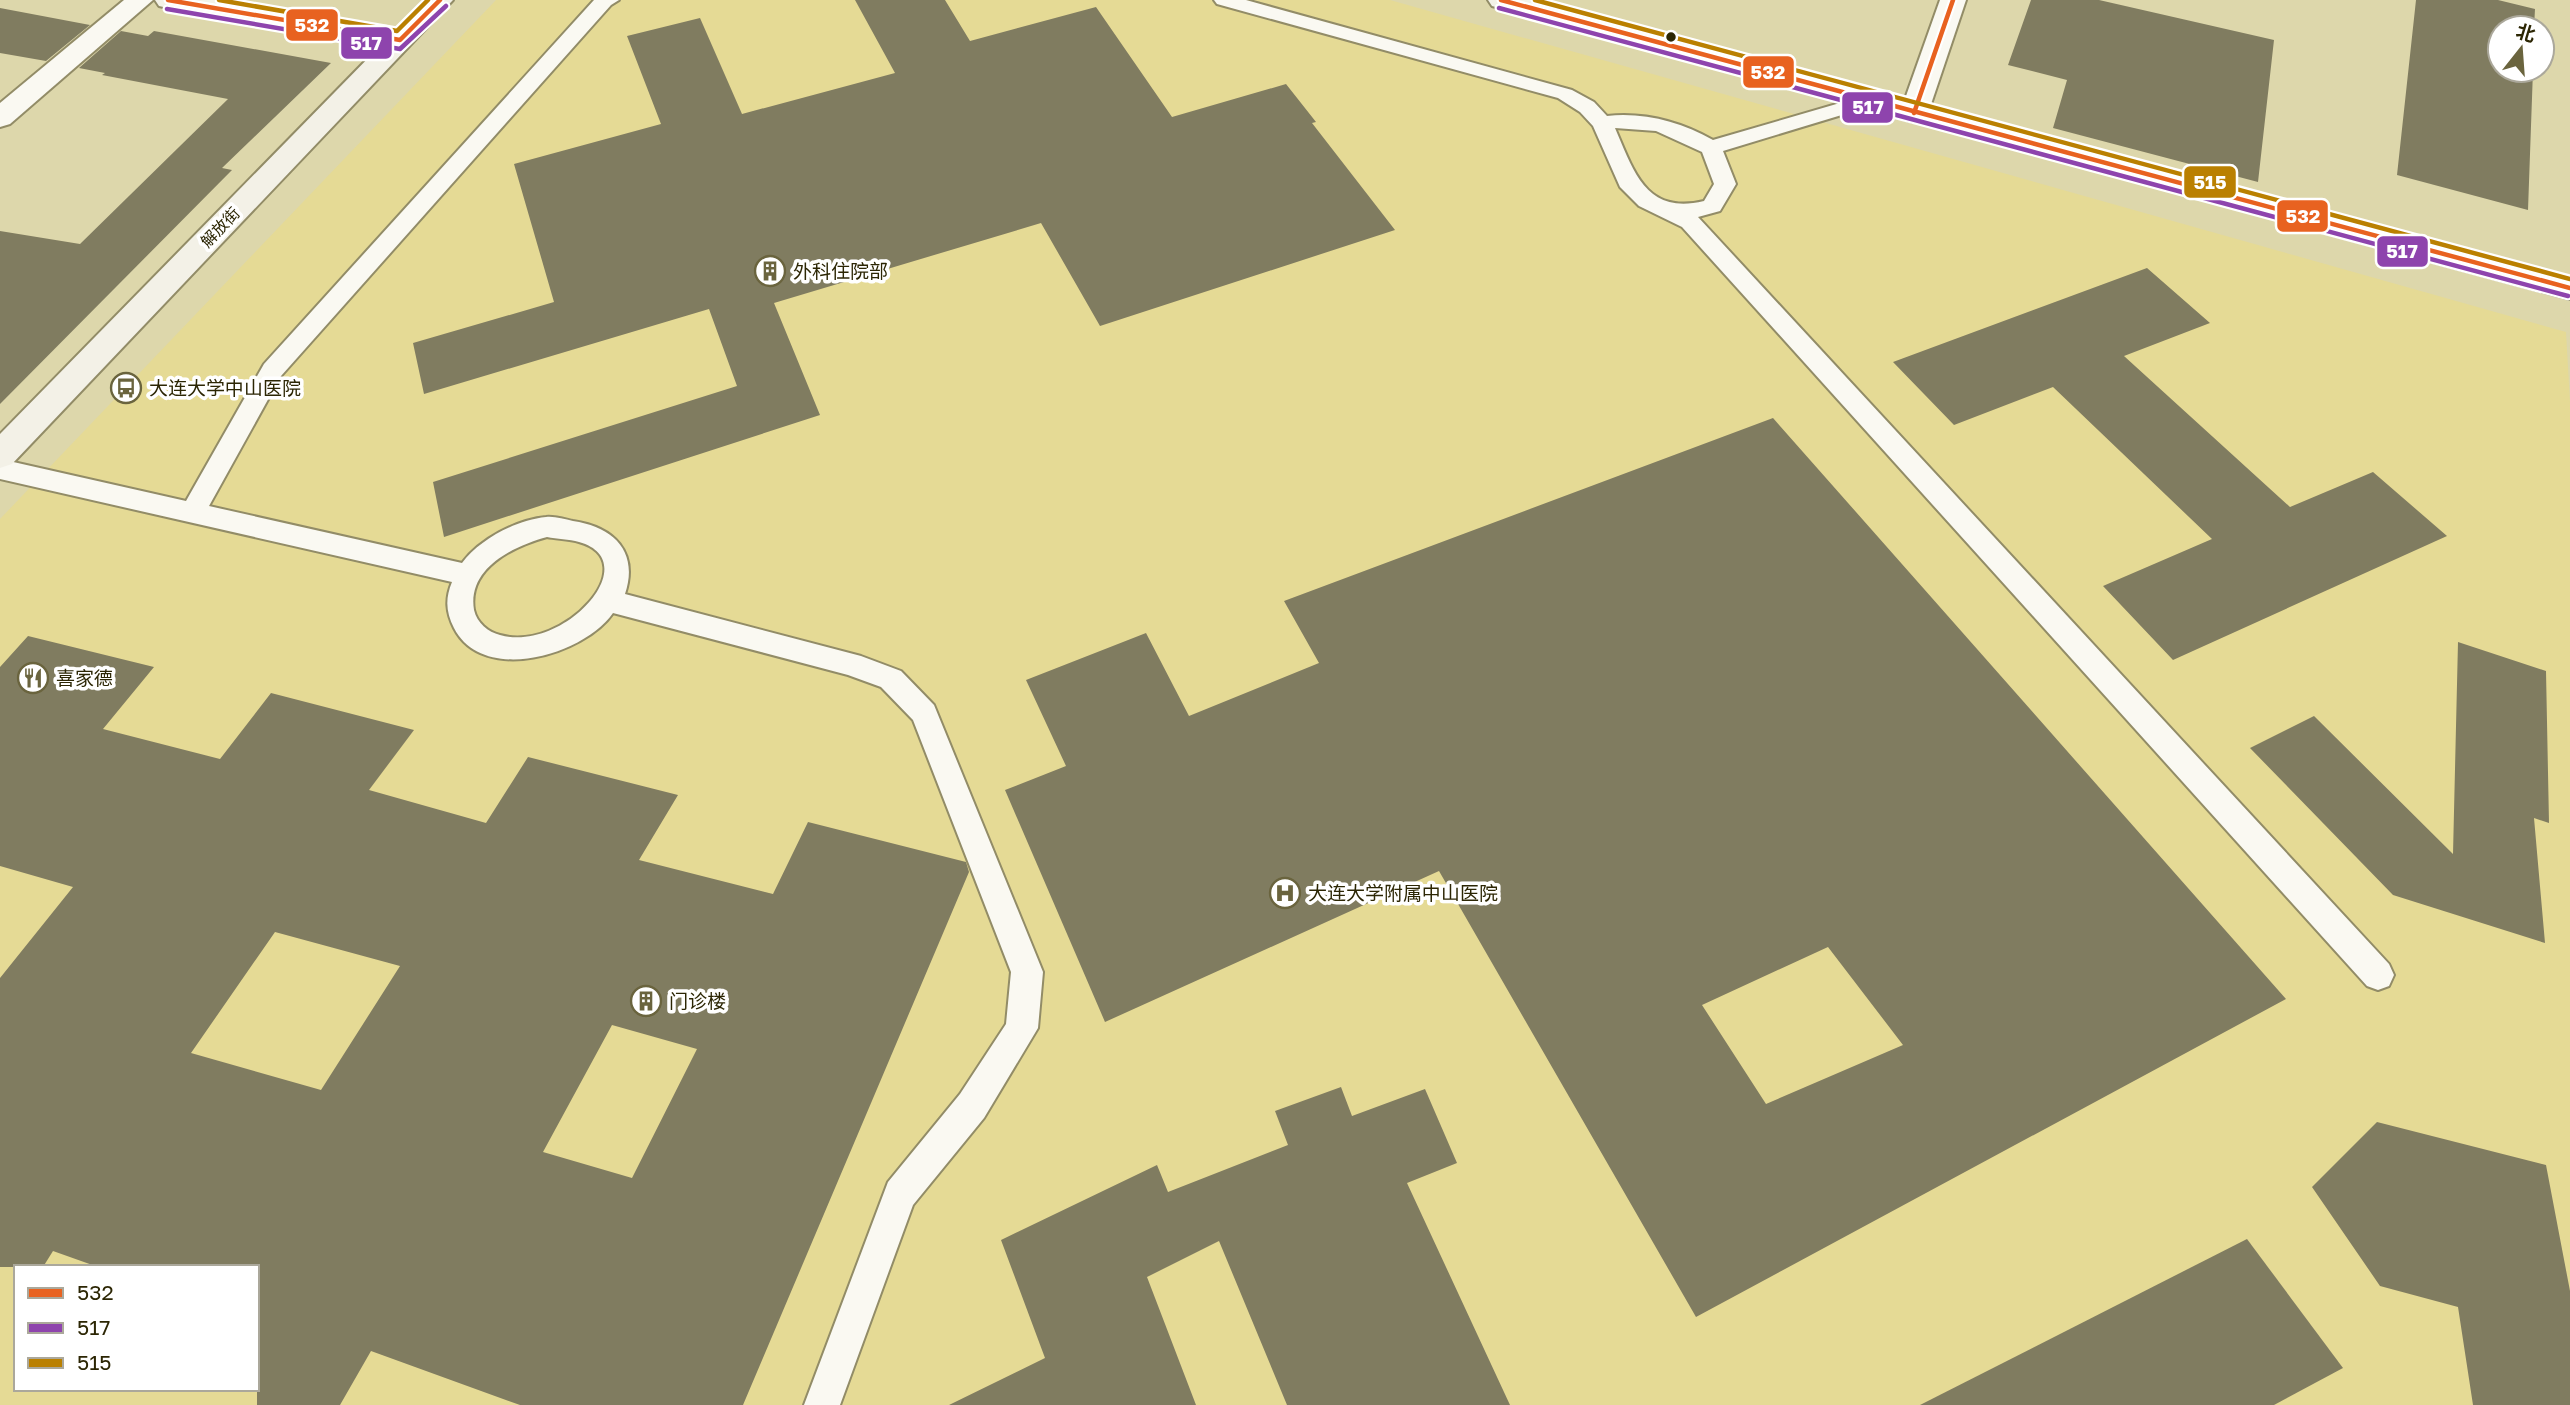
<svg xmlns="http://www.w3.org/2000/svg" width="2570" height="1405" font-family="'Golos Text','Noto Sans SC',sans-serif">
<rect width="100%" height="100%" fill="#ddd7ab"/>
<path fill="#e5da95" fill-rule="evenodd" d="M496,0H1390L2566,332L2570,402V1405H0V519ZM16,1267H257V1389H16Z"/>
<g fill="#807c60" fill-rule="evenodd">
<path d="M855,0H945L970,41L1096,7L1172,117L1286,84L1316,122L1312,123L1395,230L1100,326L1041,223L774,303L820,415L444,537L433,482L737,386L709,309L424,394L413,343L554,302L514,164L661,124L627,36L700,18L742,114L895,73Z"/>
<path d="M2031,0H2099L2274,40L2258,182L2053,128L2067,80L2008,65Z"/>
<path d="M2416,0H2498L2535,9L2534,28H2500V70H2533L2528,210L2397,175Z"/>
<path d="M0,8L90,25L46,61L0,53Z"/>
<path d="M121,31L148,36L154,31L331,63L222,168L232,170L0,404V231L80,244L228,99L102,75L105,73L79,68Z"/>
<path d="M2147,268L2210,323L2124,356L2290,507L2373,472L2447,536L2173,660L2103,586L2212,539L2053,387L1954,425L1893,362Z"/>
<path d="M1773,418L2286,999L1696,1317L1439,871L1105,1022L1005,790L1066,766L1026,680L1146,633L1189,716L1319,663L1284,601ZM1828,947L1903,1045L1766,1104L1702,1005Z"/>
<path d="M28,636L154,667L103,729L220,759L271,693L414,730L369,790L486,823L528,757L678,795L639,860L773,894L808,822L966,862L969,872L743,1405H520L371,1351L340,1405H257V1267H98L53,1251L43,1267H0V978L73,887L0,866V667ZM275,932L400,966L321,1090L191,1053ZM612,1025L697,1049L632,1178L543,1152Z"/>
<path d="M2458,642L2546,671L2549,823L2534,818L2545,943L2393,895L2250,748L2314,716L2453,854Z"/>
<path d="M1341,1087L1352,1116L1425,1089L1457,1163L1407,1183L1510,1405H1287L1219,1241L1147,1277L1196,1405H949L1045,1358L1001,1240L1157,1165L1168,1192L1288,1145L1275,1111Z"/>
<path d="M2377,1122L2546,1165L2570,1291V1405H2473L2458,1307L2380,1286L2312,1187Z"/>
<path d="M2247,1239L2343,1368L2274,1405H1920Z"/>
</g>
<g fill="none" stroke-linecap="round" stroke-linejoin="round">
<g stroke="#928c67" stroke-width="4">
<g id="lane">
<path d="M594,0H619L611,5L281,376L209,506L462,563C480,539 516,520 546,517C554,516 564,519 573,521C614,527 639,552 625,594L861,656L901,671L934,705L1043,972L1038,1028L984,1118L913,1205L840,1405H804L888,1182L960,1094L1006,1024L1011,972L913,720L881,687L848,675L613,613C584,655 483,685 454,628C446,612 445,599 452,582L0,479V459L186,501L264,364ZM547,537C557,539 569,539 579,542C647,561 564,653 500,635C488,632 477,623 474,610C467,568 514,546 547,537Z"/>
<path d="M1214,0H1246L1572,90L1594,102L1607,116C1644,112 1681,122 1713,140L1864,96H1878L1881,100L1878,104L1723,151L1736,184L1720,211L1698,217L2389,964L2394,975L2389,986L2378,990L2367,986L1682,227L1639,206L1620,187L1593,126L1580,112L1558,98L1217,4ZM1615,128L1656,131L1702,152L1714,184L1704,201C1646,215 1634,172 1615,128Z"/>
</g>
</g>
<g stroke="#928c67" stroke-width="4">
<g id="street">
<path d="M124,0H153L10,124L0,127V103Z"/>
<path d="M1940,0H1966L1928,113L1924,119L1914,122L1904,119L1900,113Z"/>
</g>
</g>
<g stroke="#928c67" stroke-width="4">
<g id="secondary">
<path d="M155,0H214L395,31L425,0H453L12,464L0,468V434L381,45L168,8L159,6Z"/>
<path d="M1488,0H1531L2570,277V299L1492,6Z"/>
</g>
</g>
<use href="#lane" fill="#faf9f2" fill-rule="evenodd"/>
<use href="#street" fill="#faf9f2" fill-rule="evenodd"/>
<use href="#secondary" fill="#f3f1e7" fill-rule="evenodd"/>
<g stroke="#fff" stroke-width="9">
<g id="bus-1">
<path d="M168,0L400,40L440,0"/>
<path d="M1501,0L2570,288"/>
<path d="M1914,113L1953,0"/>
</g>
</g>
<g stroke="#fff" stroke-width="9">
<g id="bus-2">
<path d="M1499,8L2568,296"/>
<path d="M167,9L400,49L446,6"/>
</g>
</g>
<g stroke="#fff" stroke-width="9">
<g id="bus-3">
<path d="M219,0L397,31L428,0"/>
<path d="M1535,0L2570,279"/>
</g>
</g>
<use href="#bus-1" stroke="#e86220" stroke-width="4.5"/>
<use href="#bus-2" stroke="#8e44ad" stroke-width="4.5"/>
<use href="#bus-3" stroke="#ba8001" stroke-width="4.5"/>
</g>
<defs>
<g id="building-ring" transform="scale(1.575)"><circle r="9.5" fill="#fff" stroke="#6a643e" stroke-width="1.5"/><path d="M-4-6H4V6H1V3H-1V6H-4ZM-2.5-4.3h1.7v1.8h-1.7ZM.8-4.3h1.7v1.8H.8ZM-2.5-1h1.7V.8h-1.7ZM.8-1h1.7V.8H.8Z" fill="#6a643e"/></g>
<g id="bus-ring" transform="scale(1.575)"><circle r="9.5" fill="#fff" stroke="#6a643e" stroke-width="1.5"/><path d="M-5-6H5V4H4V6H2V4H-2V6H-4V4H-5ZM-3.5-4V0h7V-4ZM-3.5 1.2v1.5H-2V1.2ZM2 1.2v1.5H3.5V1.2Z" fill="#6a643e"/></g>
<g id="restaurant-ring" transform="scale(1.575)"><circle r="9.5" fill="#fff" stroke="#6a643e" stroke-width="1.5"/><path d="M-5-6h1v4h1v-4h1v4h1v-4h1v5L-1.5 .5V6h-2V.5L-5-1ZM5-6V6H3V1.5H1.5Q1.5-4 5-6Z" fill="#6a643e"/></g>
<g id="hospital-ring" transform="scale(1.575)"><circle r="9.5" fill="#fff" stroke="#6a643e" stroke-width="1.5"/><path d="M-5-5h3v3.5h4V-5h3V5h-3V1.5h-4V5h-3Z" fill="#6a643e"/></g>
</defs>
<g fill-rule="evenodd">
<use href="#building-ring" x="770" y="271"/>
<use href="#bus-ring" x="126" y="388"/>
<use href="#restaurant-ring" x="33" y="678"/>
<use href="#hospital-ring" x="1285" y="893"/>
<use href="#building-ring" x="646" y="1001"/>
</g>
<circle fill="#2c2604" stroke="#fff" stroke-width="2.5" cx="1671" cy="37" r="6"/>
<g text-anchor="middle" stroke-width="7" stroke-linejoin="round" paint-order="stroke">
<g font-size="16" fill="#2c2604" stroke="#fff">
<text transform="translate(220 227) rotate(-46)" y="6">解放街</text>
</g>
<g font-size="19" fill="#2c2604" stroke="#fff" text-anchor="start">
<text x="793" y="278">外科住院部</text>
<text x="149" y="395">大连大学中山医院</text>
<text x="56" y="685">喜家德</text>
<text x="1308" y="900">大连大学附属中山医院</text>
<text x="669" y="1008">门诊楼</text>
</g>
</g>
<g stroke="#fff" stroke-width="2.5">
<rect x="285" y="8" width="54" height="34" rx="7" fill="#e86220"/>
<rect x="340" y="26" width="53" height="34" rx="7" fill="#8e44ad"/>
<rect x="1742" y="55" width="53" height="34" rx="7" fill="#e86220"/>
<rect x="1841" y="91" width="53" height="33" rx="7" fill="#8e44ad"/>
<rect x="2183" y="165" width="54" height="34" rx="7" fill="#ba8001"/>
<rect x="2276" y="199" width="53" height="34" rx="7" fill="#e86220"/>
<rect x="2376" y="235" width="53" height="33" rx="7" fill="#8e44ad"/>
</g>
<g font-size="19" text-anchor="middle" font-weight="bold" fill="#fff">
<text x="312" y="32">532</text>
<text x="366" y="50">517</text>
<text x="1768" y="79">532</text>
<text x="1868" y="114">517</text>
<text x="2210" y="189">515</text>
<text x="2303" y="223">532</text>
<text x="2402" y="258">517</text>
</g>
<rect x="14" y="1265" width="245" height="126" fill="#ffffff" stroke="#aba89b" stroke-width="2"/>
<rect x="28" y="1288" width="35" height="10" fill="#e86220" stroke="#aba89b" stroke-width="2"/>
<text x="77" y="1300" font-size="21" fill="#2c2604">532</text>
<rect x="28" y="1323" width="35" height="10" fill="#8e44ad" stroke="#aba89b" stroke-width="2"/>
<text x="77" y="1335" font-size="21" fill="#2c2604">517</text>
<rect x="28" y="1358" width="35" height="10" fill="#ba8001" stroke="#aba89b" stroke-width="2"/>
<text x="77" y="1370" font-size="21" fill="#2c2604">515</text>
<g transform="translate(2521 49) rotate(17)"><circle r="33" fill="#ffffff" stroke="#aba89b" stroke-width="2"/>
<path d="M0-5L12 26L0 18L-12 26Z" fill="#6a643e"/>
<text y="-10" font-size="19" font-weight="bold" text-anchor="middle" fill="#2c2604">北</text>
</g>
</svg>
